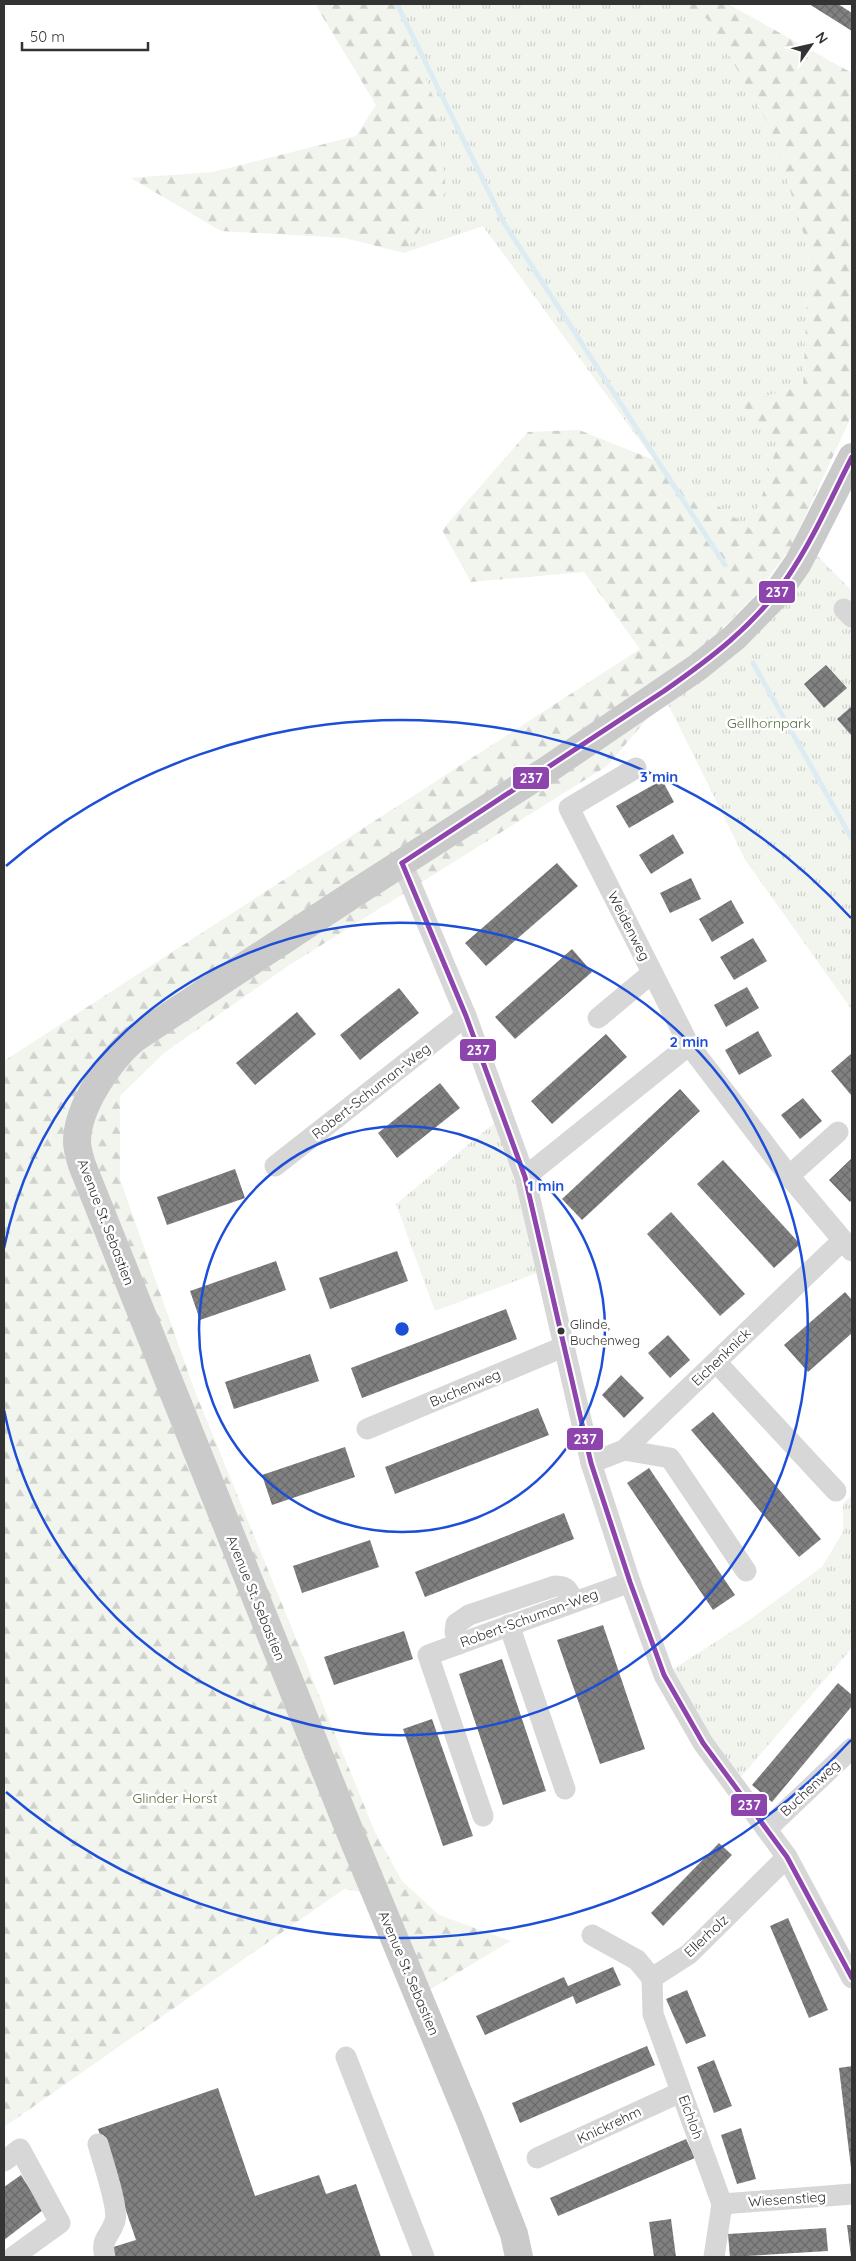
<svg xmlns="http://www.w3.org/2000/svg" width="856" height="2261" font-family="Quicksand,sans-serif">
<defs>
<pattern id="grass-tufts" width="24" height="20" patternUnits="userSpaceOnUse" patternTransform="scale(1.25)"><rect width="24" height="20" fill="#f1f5ed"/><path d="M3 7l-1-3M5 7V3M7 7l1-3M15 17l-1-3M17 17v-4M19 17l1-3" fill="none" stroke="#cfd2cc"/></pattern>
<pattern id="forest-firs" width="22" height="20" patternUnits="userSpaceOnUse" patternTransform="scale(1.25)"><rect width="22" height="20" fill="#f1f5ed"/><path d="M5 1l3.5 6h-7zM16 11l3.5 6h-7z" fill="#cfd2cc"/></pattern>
<pattern id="building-cross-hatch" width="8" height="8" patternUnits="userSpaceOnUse" patternTransform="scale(1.25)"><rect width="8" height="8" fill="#818181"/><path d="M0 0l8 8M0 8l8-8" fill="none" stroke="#6a6a6a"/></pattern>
</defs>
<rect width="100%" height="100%" fill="#fff"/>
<g fill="url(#grass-tufts)">
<path d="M396,4H682L709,20L771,125L809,251L803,386L778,442L752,530L654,460L483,226L404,253L446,191Z"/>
<path d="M807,545L852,591V1010L746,861L665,698Z"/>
<path d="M503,1116L547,1269L435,1311L396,1204Z"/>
<path d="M852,1495V1648L733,1786L664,1675L748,1621L822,1567L843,1532V1504Z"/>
</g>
<g fill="url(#forest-firs)">
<path d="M315,4H396L437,107L446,191L404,253L345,238L221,231L131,178L213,172L356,136L376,105Z"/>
<path d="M681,4H728L852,73V415L791,547L759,591L691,661L665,698L607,766L288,966L164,1053L120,1096V1179L194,1389L375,1832L402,1881L439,1915L511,1941L419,1996L374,1894L344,1889L4,2127V1061L640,649L584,572L471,582L442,530L528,432L579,430L654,460L752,530L778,442L739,403L803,386L809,251L771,129L709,20Z"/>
</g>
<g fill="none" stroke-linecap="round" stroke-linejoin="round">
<g stroke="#ddebf3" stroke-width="5">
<path d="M397,4L504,223L725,565"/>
<path d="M753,663L852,839"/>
</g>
</g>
<g fill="url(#building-cross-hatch)">
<path d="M809,4H838L852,13V31Z"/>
<path d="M826,665L847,688L824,708L804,684Z"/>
<path d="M852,706V736L837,719Z"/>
<path d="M662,780L674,802L629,828L616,806Z"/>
<path d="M673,834L684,853L651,874L639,855Z"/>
<path d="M557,863L578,886L486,966L465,943Z"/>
<path d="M691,878L701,899L670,913L660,893Z"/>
<path d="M731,900L744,923L712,942L699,919Z"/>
<path d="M753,938L767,961L734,980L720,957Z"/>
<path d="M572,949L592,972L515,1039L495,1017Z"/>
<path d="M747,987L759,1008L726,1027L714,1005Z"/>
<path d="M399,988L419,1013L360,1060L340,1035Z"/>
<path d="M297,1012L316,1034L255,1085L236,1063Z"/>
<path d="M758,1031L772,1056L739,1075L725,1050Z"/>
<path d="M606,1034L627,1057L552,1124L531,1101Z"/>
<path d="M852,1053V1093L851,1095L831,1071Z"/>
<path d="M440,1083L460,1108L397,1158L378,1133Z"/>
<path d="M680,1089L700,1111L582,1220L562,1199Z"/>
<path d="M803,1098L822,1121L800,1139L781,1115Z"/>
<path d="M852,1158V1199L850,1202L829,1180Z"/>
<path d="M723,1160L800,1244L774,1268L697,1184Z"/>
<path d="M235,1169L245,1198L167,1225L157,1197Z"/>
<path d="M671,1212L745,1294L720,1316L647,1234Z"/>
<path d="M397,1251L408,1281L330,1309L319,1278Z"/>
<path d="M276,1261L286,1290L200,1320L190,1291Z"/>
<path d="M845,1292L852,1300V1333L808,1372L784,1345Z"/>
<path d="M506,1309L517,1339L362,1398L351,1368Z"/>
<path d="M668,1335L690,1360L670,1378L648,1353Z"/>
<path d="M310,1354L319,1381L234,1409L225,1382Z"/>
<path d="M621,1375L644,1398L624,1418L602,1395Z"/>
<path d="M538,1408L549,1435L395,1494L385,1467Z"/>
<path d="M713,1412L821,1539L799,1557L691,1430Z"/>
<path d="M345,1447L355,1477L272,1505L262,1475Z"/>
<path d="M649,1468L735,1595L713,1610L627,1483Z"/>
<path d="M564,1513L574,1539L425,1597L415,1572Z"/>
<path d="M370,1540L379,1567L302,1593L293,1566Z"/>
<path d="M603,1625L645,1749L600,1764L557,1640Z"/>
<path d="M404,1631L413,1659L334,1685L324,1657Z"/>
<path d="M502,1659L546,1791L503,1805L459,1674Z"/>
<path d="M838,1683L852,1695V1706L772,1802L752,1785Z"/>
<path d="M432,1719L473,1836L443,1846L403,1729Z"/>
<path d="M719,1843L732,1855L663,1926L651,1913Z"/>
<path d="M788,1918L828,2010L809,2018L770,1926Z"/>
<path d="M613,1967L621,1985L576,2004L573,1996L485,2035L476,2016L564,1977L568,1986Z"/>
<path d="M687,1990L706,2036L686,2044L666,1999Z"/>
<path d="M647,2046L655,2065L520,2123L512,2103Z"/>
<path d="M714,2060L732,2106L714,2113L697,2067Z"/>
<path d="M852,2066V2168H851L839,2068Z"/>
<path d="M218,2088L255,2196L319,2175L326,2194L356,2184L381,2257H113L110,2248L136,2240L98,2129Z"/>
<path d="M741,2128L756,2179L737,2184L721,2135Z"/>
<path d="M686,2139L695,2158L558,2216L550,2198Z"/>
<path d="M21,2175L43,2210L4,2240V2187Z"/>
<path d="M671,2219L676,2257H654L649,2222Z"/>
<path d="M847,2225H852V2257H851Z"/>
<path d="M826,2228L828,2251L730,2257L728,2234Z"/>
</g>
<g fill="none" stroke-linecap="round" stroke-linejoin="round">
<g stroke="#d7d7d7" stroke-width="21">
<path d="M844,609L852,617"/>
<path d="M636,768L569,808L689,1045L789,1176L852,1251"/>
<path d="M402,863L466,1016L525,1177L591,1463L630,1582L664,1675L703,1743L787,1857L852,1978"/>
<path d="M598,1018L652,973"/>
<path d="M275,1166L466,1016"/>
<path d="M789,1176L838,1132"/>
<path d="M525,1177L689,1045"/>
<path d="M716,1362L836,1491"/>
<path d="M367,1429L563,1347"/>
<path d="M624,1450L670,1458L746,1571"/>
<path d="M591,1463L624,1450L843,1240"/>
<path d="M509,1625L565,1789"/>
<path d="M459,1644L455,1632L456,1624L469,1615L555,1586C568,1586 569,1591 573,1602"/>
<path d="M483,1816L428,1655L630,1582"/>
<path d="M768,1828L852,1748"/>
<path d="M592,1935L637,1960L652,1978L689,1954L787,1857"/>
<path d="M652,1978L653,2014L722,2204L714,2257"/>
<path d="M346,2057L424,2257"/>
<path d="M98,2144C102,2159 119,2208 115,2221C110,2237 100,2238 105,2257"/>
<path d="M537,2158L681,2092"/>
<path d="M4,2161L20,2149L60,2223L13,2257"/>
<path d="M722,2204L852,2194"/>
</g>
<path stroke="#cacaca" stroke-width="28" d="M519,2257L514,2234L471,2123L348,1827L82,1165C80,1158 77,1149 77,1142C77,1107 109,1061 134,1039L355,893L547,770L698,667L735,637L775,596L798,563L852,457"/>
<g stroke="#fff" stroke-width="9">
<g id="bus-1">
<path d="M402,863L466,1016L525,1177L591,1463L630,1582L664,1675L703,1743L787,1857L852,1978"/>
<path d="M402,863L664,691C710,659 755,625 787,578C813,540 831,498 852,457"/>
</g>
</g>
<use href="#bus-1" stroke="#8e44ad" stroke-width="5"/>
</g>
<g fill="none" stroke="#1d4ed8" stroke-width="2.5">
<circle cx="402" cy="1329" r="203"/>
<path d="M4 1248A406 406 0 1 1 4 1410"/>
<path d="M851 1740A609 609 0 0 1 6 1792M6 866A609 609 0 0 1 851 918"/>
</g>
<circle fill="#333" stroke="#fff" stroke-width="2" cx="561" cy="1331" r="4.5"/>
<g text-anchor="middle" stroke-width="5" stroke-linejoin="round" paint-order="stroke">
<g font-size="13" fill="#333" stroke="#fff" text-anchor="start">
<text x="570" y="1329">Glinde,<tspan x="570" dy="16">Buchenweg</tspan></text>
</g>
<g font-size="14" fill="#56703f" stroke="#fff">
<text x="769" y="728">Gellhornpark</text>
<text x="175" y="1803">Glinder Horst</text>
</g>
<g font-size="14" fill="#333" stroke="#fff">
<text transform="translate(629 926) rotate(63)" y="5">Weidenweg</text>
<text transform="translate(371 1091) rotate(-38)" y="5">Robert-Schuman-Weg</text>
<text transform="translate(106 1222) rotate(69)" y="5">Avenue St. Sebastien</text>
<text transform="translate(721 1357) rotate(-44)" y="5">Eichenknick</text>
<text transform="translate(465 1388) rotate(-23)" y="5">Buchenweg</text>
<text transform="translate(256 1598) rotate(68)" y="5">Avenue St. Sebastien</text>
<text transform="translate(529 1618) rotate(-20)" y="5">Robert-Schuman-Weg</text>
<text transform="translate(810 1788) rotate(-43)" y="5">Buchenweg</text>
<text transform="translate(706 1936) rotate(-43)" y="5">Ellerholz</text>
<text transform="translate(409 1973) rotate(67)" y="5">Avenue St. Sebastien</text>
<text transform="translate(691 2117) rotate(70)" y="5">Eichloh</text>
<text transform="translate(609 2125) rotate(-25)" y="5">Knickrehm</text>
<text transform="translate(787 2199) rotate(-4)" y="5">Wiesenstieg</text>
</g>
</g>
<circle cx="402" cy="1329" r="8" fill="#1d4ed8" stroke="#fff" stroke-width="2.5"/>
<g font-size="15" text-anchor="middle" font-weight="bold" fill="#1d4ed8" stroke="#fff" stroke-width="5" stroke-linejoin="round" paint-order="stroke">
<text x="659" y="782">3 min</text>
<text x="689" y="1047">2 min</text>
<text x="546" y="1191">1 min</text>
</g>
<g stroke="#fff" stroke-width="2">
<rect x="758" y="580" width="38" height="24" rx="5" fill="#8e44ad"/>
<rect x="512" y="766" width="38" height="24" rx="5" fill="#8e44ad"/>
<rect x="459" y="1038" width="38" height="24" rx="5" fill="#8e44ad"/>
<rect x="566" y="1427" width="38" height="24" rx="5" fill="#8e44ad"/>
<rect x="730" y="1793" width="38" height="24" rx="5" fill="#8e44ad"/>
</g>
<g font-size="14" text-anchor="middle" font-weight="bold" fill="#fff">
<text x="777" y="597">237</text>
<text x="531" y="783">237</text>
<text x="478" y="1055">237</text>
<text x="585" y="1444">237</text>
<text x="749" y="1810">237</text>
</g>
<rect width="856" height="2261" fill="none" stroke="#333333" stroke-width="10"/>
<g transform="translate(811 45) rotate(56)" stroke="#ffffff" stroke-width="4" paint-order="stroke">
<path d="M0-4L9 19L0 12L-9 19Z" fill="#333333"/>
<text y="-8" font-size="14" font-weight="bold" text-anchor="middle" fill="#333333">N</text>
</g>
<path d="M22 42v8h126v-8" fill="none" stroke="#333333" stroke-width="2.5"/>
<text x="30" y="42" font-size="15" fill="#333333" stroke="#ffffff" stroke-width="4" paint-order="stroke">50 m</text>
</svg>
